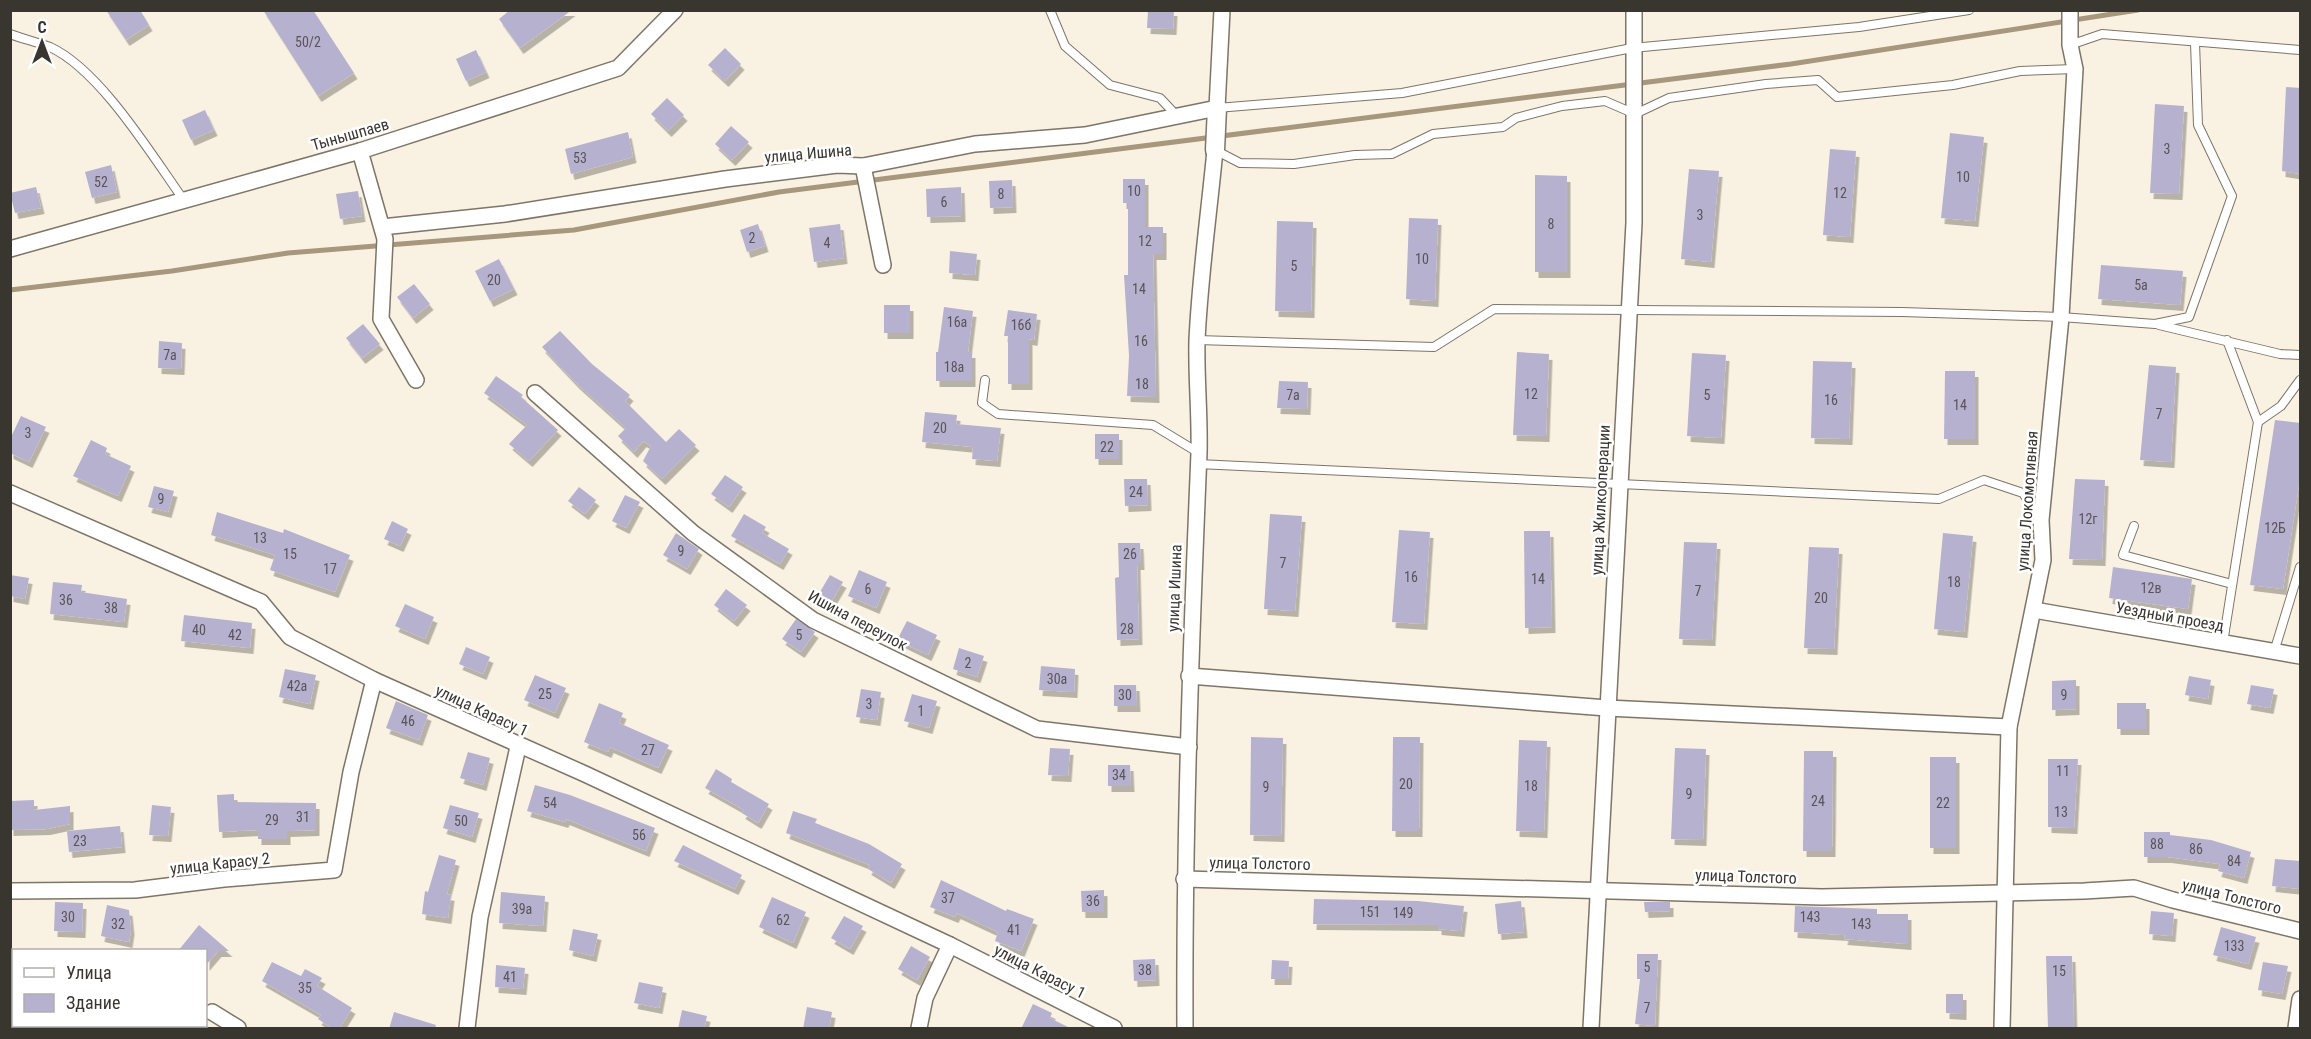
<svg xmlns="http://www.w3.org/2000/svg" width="2311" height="1039" font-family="'Roboto Condensed',sans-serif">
<defs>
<filter id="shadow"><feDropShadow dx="3.5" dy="6" stdDeviation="0" flood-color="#0004"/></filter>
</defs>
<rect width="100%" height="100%" fill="#f9f2e3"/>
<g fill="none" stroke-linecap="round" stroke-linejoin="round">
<path stroke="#a7987d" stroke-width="5" d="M10,290L172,271L288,253L574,230L779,192L1791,64L2138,10"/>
</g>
<g fill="#b6b1cf" filter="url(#shadow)">
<path d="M106,10H140L149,25L126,40Z"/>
<path d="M263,10H313L354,73L318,96Z"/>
<path d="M510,10H572L520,48L499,19Z"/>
<path d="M1148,10H1174L1173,29L1147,28Z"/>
<path d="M725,48L741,64L725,81L708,65Z"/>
<path d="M476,50L486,72L466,81L456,59Z"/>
<path d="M2286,87L2301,88V174L2282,171Z"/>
<path d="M667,98L684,115L668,131L651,114Z"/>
<path d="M2155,104L2184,106L2179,194L2150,193Z"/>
<path d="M205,110L214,130L191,140L182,120Z"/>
<path d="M731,126L749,142L732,160L715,144Z"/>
<path d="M628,132L633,157L571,174L565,149Z"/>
<path d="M1950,133L1984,137L1975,221L1941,218Z"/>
<path d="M1830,149L1856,151L1850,237L1823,235Z"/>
<path d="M111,165L117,192L92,198L85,172Z"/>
<path d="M1689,169L1719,171L1711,262L1681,259Z"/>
<path d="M1535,175L1567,176V272H1535Z"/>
<path d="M1123,179H1145V227H1163V254H1153L1156,397L1127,396L1129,356L1124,275H1128V203H1123Z"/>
<path d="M1012,180L1013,207L990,208L989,181Z"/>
<path d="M36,187L41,208L15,213L10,193Z"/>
<path d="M961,187L962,216L927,217L926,189Z"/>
<path d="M358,191L362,216L340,219L336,194Z"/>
<path d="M1409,218L1438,219L1435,301L1406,299Z"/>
<path d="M1277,221L1313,222L1311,312L1275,311Z"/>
<path d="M758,224L765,246L747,252L740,230Z"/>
<path d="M840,224L844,258L814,262L809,228Z"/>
<path d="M950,251L977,254L975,275L949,273Z"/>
<path d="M499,259L514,289L490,301L475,271Z"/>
<path d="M2101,265L2183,271L2180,305L2098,299Z"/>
<path d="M414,284L430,304L413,318L397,297Z"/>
<rect x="884" y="305" width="26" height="28"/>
<path d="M944,307L973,311L968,352H972V381H936V352H938Z"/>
<path d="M1008,310L1037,314L1034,340L1029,339V384H1008V336H1004Z"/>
<path d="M363,324L380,344L362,358L346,338Z"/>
<path d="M560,331L592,364L630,395L625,401L666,442L679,429L696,445L662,479L643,461L651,446L643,441L634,452L618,436L626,428L576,383L542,347Z"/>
<path d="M159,341L182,343L181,369L158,368Z"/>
<path d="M1517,352L1549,354L1546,436L1513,435Z"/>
<path d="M1692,353L1726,355L1721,438L1687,436Z"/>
<path d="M1813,361L1852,362L1849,439L1811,438Z"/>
<path d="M2149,365L2176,367L2171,462L2140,460Z"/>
<path d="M1945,371H1975V439H1944Z"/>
<path d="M496,376L523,395L521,397L558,430L529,461L509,444L527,425L484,393Z"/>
<path d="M1279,381L1308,382L1307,409L1277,408Z"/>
<path d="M925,412L957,415L956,424L1001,428L997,461L972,459L973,447L922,442Z"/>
<path d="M21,416L46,427L29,462L10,453V439Z"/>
<path d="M2275,420L2301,423V471L2283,589L2250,585Z"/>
<rect x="1095" y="434" width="24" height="25"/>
<path d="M91,440L107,448L105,454L131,466L118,496L73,476Z"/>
<path d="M725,475L743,487L729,507L711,494Z"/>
<path d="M1124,479H1147L1148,505L1125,506Z"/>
<path d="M2075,479L2105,480L2102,560L2069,559Z"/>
<path d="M154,486L174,491L168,512L148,507Z"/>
<path d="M579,487L596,500L585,514L568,501Z"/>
<path d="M625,495L640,502L626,528L612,521Z"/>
<path d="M217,512L283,533L284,529L350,555L335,592L270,570L275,555L211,535Z"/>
<path d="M744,514L766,527L762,533L789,549L780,564L731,536Z"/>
<path d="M1270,514L1302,516L1295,611L1264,609Z"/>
<path d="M392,521L408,529L400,546L384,539Z"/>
<path d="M1399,530L1430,532L1424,624L1392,622Z"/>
<path d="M1524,531H1550L1552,627L1525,628Z"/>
<path d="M676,533L699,549L687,569L663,555Z"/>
<path d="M1943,533L1973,536L1964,632L1934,629Z"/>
<path d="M1684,542L1717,543L1712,640L1679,639Z"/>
<path d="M1118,543H1140L1141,564H1137L1139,639L1117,640L1115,578L1119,577Z"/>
<path d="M1809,547L1839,548L1834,649L1804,648Z"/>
<path d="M2113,567L2192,579L2188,609L2109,598Z"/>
<path d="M859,570L887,582L876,608L848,596Z"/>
<path d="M10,575L29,578L25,599L10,596Z"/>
<path d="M830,575L843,582L830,604L817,597Z"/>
<path d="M53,582L82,585L81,592L127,599L124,622L50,614Z"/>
<path d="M726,589L747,605L734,621L714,605Z"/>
<path d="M405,604L434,617L425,639L395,626Z"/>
<path d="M184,615L252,623L250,648L181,641Z"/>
<path d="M796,619L815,632L801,652L782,639Z"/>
<path d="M907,621L937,635L928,655L897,640Z"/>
<path d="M466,647L490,657L483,674L459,664Z"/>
<path d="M959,648L984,656L977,677L953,669Z"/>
<path d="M1041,666L1075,669L1074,692L1039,690Z"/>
<path d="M285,669L316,675L310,704L279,697Z"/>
<path d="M535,675L566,688L555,713L524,700Z"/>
<path d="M2189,676L2211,680L2208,699L2185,695Z"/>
<path d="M2076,680V709L2052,710V681Z"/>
<path d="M1114,685H1136L1137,706H1114Z"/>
<path d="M2251,685L2274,689L2270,708L2247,704Z"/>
<path d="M861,689L881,692L877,720L856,717Z"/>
<path d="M912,694L937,701L929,728L904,721Z"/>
<path d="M396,701L428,715L419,740L386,728Z"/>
<path d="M599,703L623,713L619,723L669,745L658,768L610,747L608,752L584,742Z"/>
<rect x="2117" y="703" width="29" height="26"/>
<path d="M1251,737L1283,738L1281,836L1250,835Z"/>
<path d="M1393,737H1420L1419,831H1392Z"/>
<path d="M1519,740L1547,741L1544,832L1516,831Z"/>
<path d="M1050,748L1070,749L1068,776L1048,775Z"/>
<path d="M1675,748L1706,749L1703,840L1671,839Z"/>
<path d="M1804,751H1833L1832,851H1803Z"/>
<path d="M468,752L490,758L483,785L460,778Z"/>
<rect x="1930" y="757" width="26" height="91"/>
<path d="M2048,759H2078L2074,828L2048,827Z"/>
<path d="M1108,765H1130L1131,786H1108Z"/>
<path d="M716,769L732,779L731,782L769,804L758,823L742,813L744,810L705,788Z"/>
<path d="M535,785L570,795L655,828L646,851L566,819L565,822L527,811Z"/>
<path d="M234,794V802L316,803V830L287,831V839H258V830L219,832L217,795Z"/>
<path d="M34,800V810L70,806V824L47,829L10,830V801Z"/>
<path d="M152,805L171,807L168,836L149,835Z"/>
<path d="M450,805L479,813L472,837L443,828Z"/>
<path d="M793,811L817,819L815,823L869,844L902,864L891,883L868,869L870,865L786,833Z"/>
<path d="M120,826L122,847L69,852L67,831Z"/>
<path d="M2144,832H2170V835L2211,840L2251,852L2244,878L2218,871L2220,864L2168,857H2144Z"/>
<path d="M683,845L742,875L735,889L674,861Z"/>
<path d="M439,855L456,860L447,894L451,895L448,918L422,914L425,891L428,892Z"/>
<path d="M2275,859L2301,861V889L2272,886Z"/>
<path d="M941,880L1006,911L1007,909L1034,919L1021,951L995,941L998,932L957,913L955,917L930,907Z"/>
<path d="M1104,890V912H1082L1081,891Z"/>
<path d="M501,892L545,896L543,926L499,923Z"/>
<path d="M772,897L806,912L793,943L759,927Z"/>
<path d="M1314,899L1418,901L1464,906L1461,931L1438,929V925L1313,924Z"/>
<path d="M1521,901L1524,932L1498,934L1495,904Z"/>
<path d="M55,902L83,903L82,932L54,931Z"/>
<path d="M1644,902H1670V911L1645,912Z"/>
<path d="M107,905L129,910L131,929L129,942L101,936Z"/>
<path d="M1795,906L1877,909V914H1908V944L1844,939L1845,935L1794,932Z"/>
<path d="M2151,911L2174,913L2172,936L2149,934Z"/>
<path d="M844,916L863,926L850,949L831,938Z"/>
<path d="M199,925L229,951H218L206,965V951H178Z"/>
<path d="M2221,927L2256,937L2248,964L2213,955Z"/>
<path d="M573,929L598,934L593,956L569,950Z"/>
<path d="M911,946L930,957L917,980L898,969Z"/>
<path d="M1637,954H1658L1655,1026L1635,1024L1640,979H1637Z"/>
<path d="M2046,956H2072L2074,1029H2048Z"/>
<path d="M1155,959L1156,980L1134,981L1133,960Z"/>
<path d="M1272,960L1289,961L1288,979H1271Z"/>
<path d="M272,962L301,976L305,969L322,978L317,986L352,1008L339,1029H333L318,1019L321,1015L262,981Z"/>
<path d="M2263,962L2288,966L2282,994L2258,990Z"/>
<path d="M496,965L525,968L523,989L495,987Z"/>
<path d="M639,982L663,987L659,1008L634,1003Z"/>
<path d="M1946,994H1963V1014L1946,1013Z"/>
<path d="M1033,1004L1052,1013L1050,1018L1072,1029H1021Z"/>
<path d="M807,1007L832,1012L829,1029H803Z"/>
<path d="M682,1010L707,1016L704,1029H678Z"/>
<path d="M394,1012L436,1025L435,1029H389Z"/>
</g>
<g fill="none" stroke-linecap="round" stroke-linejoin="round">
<g stroke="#7c7568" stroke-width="10">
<g id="service">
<path d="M1050,10L1065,46L1110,85L1160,98L1176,115"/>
<path d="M10,34C23,39 37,42 50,47C100,70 151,154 183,199"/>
<path d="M2070,45L2102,34L2300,50"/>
<path d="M1217,108L1402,93L1632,48L1859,27L1969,10"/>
<path d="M1215,150L1240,163L1294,164L1355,155L1392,154L1433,134L1503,127L1516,118L1562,106L1605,101L1635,114L1669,98L1766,84L1818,80L1837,97L1953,85L2020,71L2075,69"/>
<path d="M2159,325L2280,354L2300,355"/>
<path d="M1197,340L1434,347L1494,309L1902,312L2061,317L2155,324L2189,317L2232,196L2198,125L2195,43"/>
<path d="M985,380L982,403L998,414L1153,425L1199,453"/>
<path d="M2258,422L2281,406L2300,380"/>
<path d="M1198,464L1939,499L1984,480L2023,493L2040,519"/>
<path d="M2134,526L2123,555L2232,584"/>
<path d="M2223,643L2258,422L2227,340"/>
<path d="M2274,652L2300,567"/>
</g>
</g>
<g stroke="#7c7568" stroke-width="18">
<g id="minor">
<path d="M360,151L385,239L381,319L416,380"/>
<path d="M863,166L883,265"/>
<path d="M382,227L505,214L725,179L837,165L863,166L975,144L1085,135L1217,108L1222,10"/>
<path d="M10,249L360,151L618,68L675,10"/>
<path d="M535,393L693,533L813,620L1037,729L1189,747"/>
<path d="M10,493L261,602L290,637L374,680L585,774L950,945L1114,1028"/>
<path d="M2034,610L2300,656"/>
<path d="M1189,676L1607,708L2009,727"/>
<path d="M1184,879L1822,897L2084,891L2134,888L2173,900L2300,931"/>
<path d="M10,891L135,890L224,879L334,870L351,772L374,680"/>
<path d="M212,1012L238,1028"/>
<path d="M467,1028L480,917L518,747"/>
<path d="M919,1028L925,998L950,945"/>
<path d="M1185,1028C1184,836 1191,645 1199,453C1200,415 1196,377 1197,340C1200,276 1209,213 1215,150"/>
<path d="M1591,1028L1634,223V10"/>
<path d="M2002,1028L2009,727L2043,560L2041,520L2061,317L2075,69L2070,45V10"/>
<path d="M2296,1028L2300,999"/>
</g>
</g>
<g stroke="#7c7568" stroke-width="21">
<path id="tertiary" d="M1215,150L1217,108"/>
</g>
<use href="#service" stroke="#fff" stroke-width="8"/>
<use href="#minor" stroke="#fff" stroke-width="15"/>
<use href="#tertiary" stroke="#fff" stroke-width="18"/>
</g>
<g text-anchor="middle" stroke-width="5" stroke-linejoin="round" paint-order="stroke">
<g font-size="14" fill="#585558">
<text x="308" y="47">50/2</text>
<text x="2167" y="154">3</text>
<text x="580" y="163">53</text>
<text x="1963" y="182">10</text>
<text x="101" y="187">52</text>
<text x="1134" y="196">10</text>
<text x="1840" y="198">12</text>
<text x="1001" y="199">8</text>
<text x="944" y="207">6</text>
<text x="1700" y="220">3</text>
<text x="1551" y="229">8</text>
<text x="752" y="243">2</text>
<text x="1145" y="246">12</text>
<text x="827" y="248">4</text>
<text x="1422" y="264">10</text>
<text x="1294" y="271">5</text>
<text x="494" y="285">20</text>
<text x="2141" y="290">5а</text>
<text x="1139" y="294">14</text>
<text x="957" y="327">16а</text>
<text x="1021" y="330">16б</text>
<text x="1141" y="346">16</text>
<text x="170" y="360">7а</text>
<text x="954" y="372">18а</text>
<text x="1142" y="389">18</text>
<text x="1531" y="399">12</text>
<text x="1293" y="400">7а</text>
<text x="1707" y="400">5</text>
<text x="1831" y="405">16</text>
<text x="1960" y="410">14</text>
<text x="2159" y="419">7</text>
<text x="940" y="433">20</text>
<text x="28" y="438">3</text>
<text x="1107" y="452">22</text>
<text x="1136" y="497">24</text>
<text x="161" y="504">9</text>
<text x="2088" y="524">12г</text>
<text x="2275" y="533">12Б</text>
<text x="260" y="543">13</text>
<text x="681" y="556">9</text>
<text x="290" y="559">15</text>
<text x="1130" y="559">26</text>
<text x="1283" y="568">7</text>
<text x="330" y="574">17</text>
<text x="1411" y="582">16</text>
<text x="1538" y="584">14</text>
<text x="1954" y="587">18</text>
<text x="2151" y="593">12в</text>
<text x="868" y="594">6</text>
<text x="1698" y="596">7</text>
<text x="1821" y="603">20</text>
<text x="66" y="605">36</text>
<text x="111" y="613">38</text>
<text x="1127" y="634">28</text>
<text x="199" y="635">40</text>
<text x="235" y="640">42</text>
<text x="799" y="640">5</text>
<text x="968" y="668">2</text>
<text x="1057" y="684">30а</text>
<text x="297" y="691">42а</text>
<text x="545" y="699">25</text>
<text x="1125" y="700">30</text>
<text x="2064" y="700">9</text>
<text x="869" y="709">3</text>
<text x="921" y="716">1</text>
<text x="408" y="726">46</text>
<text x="648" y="755">27</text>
<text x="2063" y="776">11</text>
<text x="1119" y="780">34</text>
<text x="1406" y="789">20</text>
<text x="1531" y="791">18</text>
<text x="1266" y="792">9</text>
<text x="1689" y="799">9</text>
<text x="1818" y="806">24</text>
<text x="550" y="808">54</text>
<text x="1943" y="808">22</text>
<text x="2061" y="817">13</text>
<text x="303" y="822">31</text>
<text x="272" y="825">29</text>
<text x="461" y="826">50</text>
<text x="639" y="840">56</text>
<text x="80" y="846">23</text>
<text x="2157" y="849">88</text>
<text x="2196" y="854">86</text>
<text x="2234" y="866">84</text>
<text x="948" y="903">37</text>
<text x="1093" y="906">36</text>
<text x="522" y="914">39а</text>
<text x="1370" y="917">151</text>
<text x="1403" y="918">149</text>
<text x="68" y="922">30</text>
<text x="1810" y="922">143</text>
<text x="783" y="925">62</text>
<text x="118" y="929">32</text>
<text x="1861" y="929">143</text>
<text x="1014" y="935">41</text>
<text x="2234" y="951">133</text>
<text x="1647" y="972">5</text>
<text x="1145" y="975">38</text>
<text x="2059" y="976">15</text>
<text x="510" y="982">41</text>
<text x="305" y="993">35</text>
<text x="1647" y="1013">7</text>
</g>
<g font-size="16" fill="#393630" stroke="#fff">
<text transform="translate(350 134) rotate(-16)" y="6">Тынышпаев</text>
<text transform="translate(808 153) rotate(-5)" y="6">улица Ишина</text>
<text transform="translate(1600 500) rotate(-87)" y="6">улица Жилкооперации</text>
<text transform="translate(2027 501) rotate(-86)" y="6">улица Локомотивная</text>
<text transform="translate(1174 588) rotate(-88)" y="6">улица Ишина</text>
<text transform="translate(2170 616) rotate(10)" y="6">Уездный проезд</text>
<text transform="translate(858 620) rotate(28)" y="6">Ишина переулок</text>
<text transform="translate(482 710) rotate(25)" y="6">улица Карасу 1</text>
<text transform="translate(220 863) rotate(-6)" y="6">улица Карасу 2</text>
<text transform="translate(1260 863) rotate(1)" y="6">улица Толстого</text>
<text transform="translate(1746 876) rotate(2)" y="6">улица Толстого</text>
<text transform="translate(2232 896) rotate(14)" y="6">улица Толстого</text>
<text transform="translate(1040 971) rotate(27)" y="6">улица Карасу 1</text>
</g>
</g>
<rect width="2311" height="1039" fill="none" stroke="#393630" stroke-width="24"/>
<rect x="12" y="949" width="195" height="78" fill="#ffffff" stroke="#b0afac" stroke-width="1.5"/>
<rect x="24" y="968" width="30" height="9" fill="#ffffff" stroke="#b0afac" stroke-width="1.5"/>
<text x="66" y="979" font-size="18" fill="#393630">Улица</text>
<rect x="24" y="994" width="30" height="18" fill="#b6b1cf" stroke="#b0afac" stroke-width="1.5"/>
<text x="66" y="1009" font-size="18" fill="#393630">Здание</text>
<g transform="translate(42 42)" stroke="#ffffff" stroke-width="4.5" paint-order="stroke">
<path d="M0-4.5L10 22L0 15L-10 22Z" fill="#393630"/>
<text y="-9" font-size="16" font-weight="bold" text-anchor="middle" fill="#393630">С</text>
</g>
</svg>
